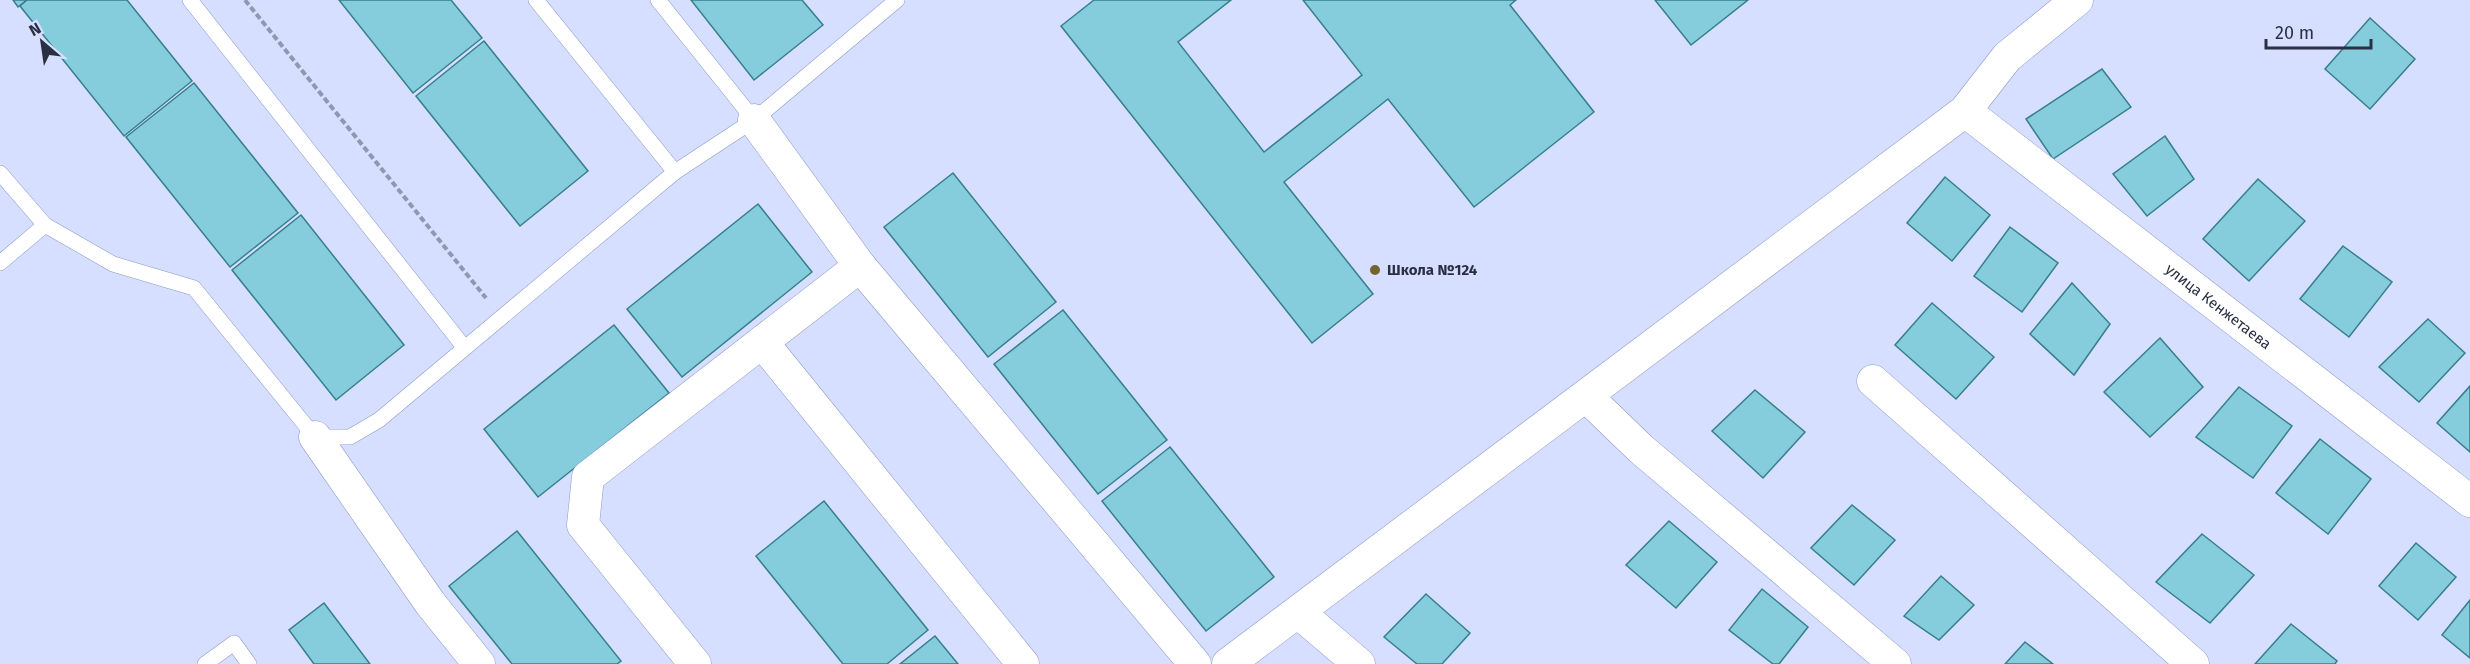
<svg xmlns="http://www.w3.org/2000/svg" width="2470" height="664" font-family="'Fira Sans',sans-serif">
<rect width="100%" height="100%" fill="#d6dfff"/>
<g fill="#85ccdd" stroke="#377f8e" stroke-width="1.5">
<path d="M13,0H27L18,7Z"/>
<path d="M27,0H127L192,81L124,136L20,6Z"/>
<path d="M339,0H451L482,38L413,93Z"/>
<path d="M691,0H802L823,25L754,80Z"/>
<path d="M1094,0H1231L1178,42L1264,152L1362,75L1303,0H1516L1510,5L1594,112L1474,207L1388,99L1284,182L1373,294L1312,343L1061,26Z"/>
<path d="M1655,0H1748L1691,45Z"/>
<path d="M2370,18L2415,59L2370,109L2325,69Z"/>
<path d="M484,41L588,171L520,226L416,96Z"/>
<path d="M2102,69L2131,107L2053,159L2026,119Z"/>
<path d="M194,83L298,213L230,267L126,137Z"/>
<path d="M2165,136L2194,179L2147,216L2113,174Z"/>
<path d="M953,173L1056,302L988,357L884,227Z"/>
<path d="M1945,177L1990,215L1952,261L1907,223Z"/>
<path d="M2258,179L2305,221L2249,281L2203,239Z"/>
<path d="M758,204L812,272L682,377L627,309Z"/>
<path d="M301,215L404,345L336,400L232,270Z"/>
<path d="M2010,227L2058,263L2022,312L1974,276Z"/>
<path d="M2343,246L2392,282L2349,337L2300,299Z"/>
<path d="M2072,283L2110,324L2074,375L2030,334Z"/>
<path d="M1932,303L1994,357L1956,399L1895,345Z"/>
<path d="M1063,310L1167,440L1098,494L994,364Z"/>
<path d="M2428,319L2465,353L2419,402L2379,367Z"/>
<path d="M614,325L669,393L538,497L484,429Z"/>
<path d="M2160,338L2203,387L2150,437L2104,392Z"/>
<path d="M2470,386V452L2437,423Z"/>
<path d="M2239,387L2292,426L2253,478L2196,437Z"/>
<path d="M1755,390L1805,432L1763,478L1712,431Z"/>
<path d="M2320,439L2371,479L2328,534L2276,493Z"/>
<path d="M1170,447L1274,577L1206,631L1102,501Z"/>
<path d="M824,501L928,630L887,664H843L756,556Z"/>
<path d="M1852,505L1895,540L1854,585L1811,548Z"/>
<path d="M1669,521L1717,562L1676,608L1626,565Z"/>
<path d="M517,531L621,661L617,664H512L449,586Z"/>
<path d="M2202,534L2254,575L2210,623L2156,582Z"/>
<path d="M2416,543L2456,577L2418,620L2379,586Z"/>
<path d="M1941,576L1974,605L1939,640L1904,616Z"/>
<path d="M1762,589L1808,627L1779,664H1773L1729,630Z"/>
<path d="M1426,594L1470,633L1442,664H1417L1384,637Z"/>
<path d="M2470,600V658L2442,635Z"/>
<path d="M324,603L370,664H314L289,630Z"/>
<path d="M2291,624L2337,661L2335,664H2255Z"/>
<path d="M935,636L958,664H900Z"/>
<path d="M2025,642L2053,664H2005Z"/>
</g>
<g fill="none" stroke-linecap="round" stroke-linejoin="round">
<g stroke="#8c99ca" stroke-width="16">
<g id="service">
<path d="M190,0L464,347"/>
<path d="M536,0L675,172"/>
<path d="M658,0L754,120"/>
<path d="M0,173L45,225L113,264L194,288L315,437H350L379,420L675,172L754,120L897,0"/>
<path d="M0,263L45,225"/>
<path d="M205,664L234,643L249,664"/>
</g>
</g>
<g stroke="#8c99ca" stroke-width="33">
<g id="minor">
<path id="s1" d="M1965,111L2470,501"/>
<path d="M754,120L860,266"/>
<path d="M762,342L1023,664"/>
<path d="M1873,381L2193,664"/>
<path d="M1586,396L1641,449L1895,664"/>
<path d="M315,437L430,603L479,664"/>
<path d="M1298,612L1359,664"/>
<path d="M695,664L583,525L588,477L860,266L1195,664"/>
<path d="M1228,664L1965,111L2007,57L2077,0"/>
</g>
</g>
<path stroke="#8f97b2" stroke-width="4" stroke-dasharray="6 3" stroke-linecap="butt" d="M245,0L486,298"/>
<use href="#service" stroke="#fff" stroke-width="15"/>
<use href="#minor" stroke="#fff" stroke-width="32"/>
</g>
<circle fill="#726330" stroke="#d6dfff" stroke-width="2" cx="1375" cy="270" r="6"/>
<g text-anchor="middle" stroke-width="4.5" stroke-linejoin="round" paint-order="stroke">
<g font-size="15" font-weight="bold" fill="#2a2f43" stroke="#d6dfff" text-anchor="start">
<text x="1387" y="275">Школа №124</text>
</g>
<g font-size="15" fill="#2a2f43" stroke="#d6dfff">
<text dy="5" stroke="none"><textPath href="#s1" startOffset="320">улица Кенжетаева</textPath></text>
</g>
</g>
<g transform="translate(42 42) rotate(331)" stroke="#d6dfff" stroke-width="4.5" paint-order="stroke">
<path d="M0-4.5L10 22L0 15L-10 22Z" fill="#2a2f43"/>
<text y="-9" font-size="16" font-weight="bold" text-anchor="middle" fill="#2a2f43">N</text>
</g>
<path d="M2266 39v9h105v-9" fill="none" stroke="#2a2f43" stroke-width="3"/>
<text x="2275" y="39" font-size="18" fill="#2a2f43" stroke="#d6dfff" stroke-width="4.5" paint-order="stroke">20 m</text>
</svg>
